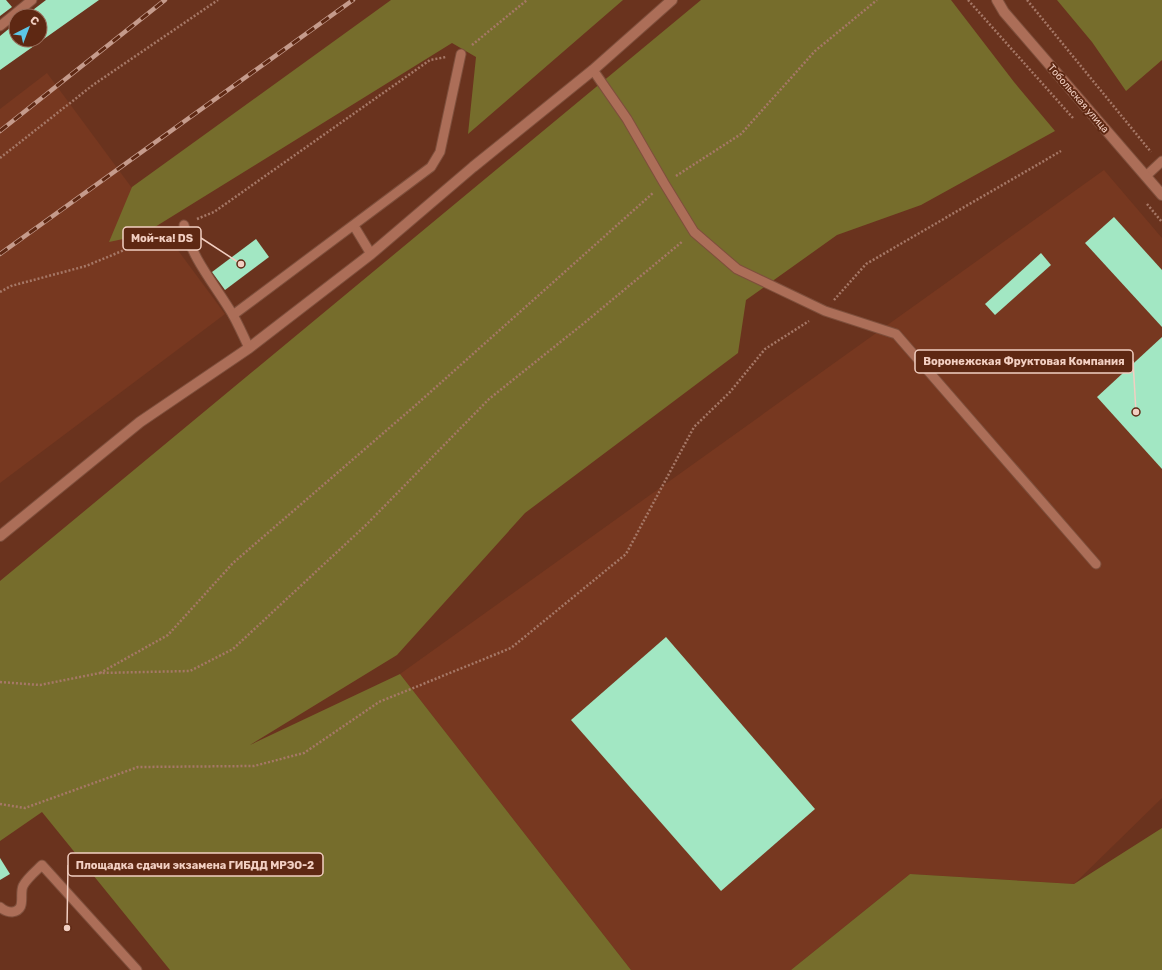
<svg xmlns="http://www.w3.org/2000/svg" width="1162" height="970" font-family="Rubik,sans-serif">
<rect width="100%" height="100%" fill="#6a331e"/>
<g fill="#773820">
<path d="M47,73L225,314L0,483V109Z"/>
<path d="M1104,170L1162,238V798L1074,884L910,874L791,970H631L400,674Z"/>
</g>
<g fill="#766d2c">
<path d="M391,0H623L468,134L476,57L452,43L142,235L109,242L132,187Z"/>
<path d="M701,0H951L1014,82L1055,131L921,205L837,235L746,300L738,353L525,513L397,655L250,745L400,674L631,970H170L42,812L0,841V581Z"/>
<path d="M1057,0H1162V60L1126,91L1092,42Z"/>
<path d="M1162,828V970H791L910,874L1074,884Z"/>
</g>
<g fill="#a2e7c3">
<path d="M0,0H6L12,7L0,16Z"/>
<path d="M46,0H99L0,70V36L16,23V40H40V16H25Z"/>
<path d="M1114,217L1162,270V327L1085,243Z"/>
<path d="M256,239L269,257L225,290L212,272Z"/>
<path d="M1041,253L1051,265L995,315L985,304Z"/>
<path d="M1162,337V469L1097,397Z"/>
<path d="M666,637L815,809L721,891L571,720Z"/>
<path d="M0,858L10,874L0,880Z"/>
</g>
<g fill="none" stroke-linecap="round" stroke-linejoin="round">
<g stroke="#7e4f3c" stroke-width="11">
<g id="service">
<path d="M0,26L32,0"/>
<path d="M593,70L627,119L664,183L694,232L737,269L825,311L896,334L1096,564"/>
<path d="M1146,176L1162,161"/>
<path d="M184,225C191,258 216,286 233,315C239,326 244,337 249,348"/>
<path d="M354,226L371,254"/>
<path d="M233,315L431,167L440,152L461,54"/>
<path d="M0,907C3,910 7,912 12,912C27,910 19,895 23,886C27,878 36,871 42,865L137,970"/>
</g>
</g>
<g stroke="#7e4f3c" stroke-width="12">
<path id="minor" d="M997,0L1004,12L1162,195"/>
</g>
<g stroke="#7e4f3c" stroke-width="12">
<path id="tertiary" d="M0,536L140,422L249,348L371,254L473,167L593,70L672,0"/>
</g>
<g stroke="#a67867" stroke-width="2.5" stroke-dasharray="2 2" stroke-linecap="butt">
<path d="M968,0L1073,118"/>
<path d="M1027,0L1151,152"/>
<path d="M472,45L527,0"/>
<path d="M0,158L93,85L218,0"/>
<path d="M676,176L741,134L815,51L877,0"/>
<path d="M1147,204L1162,222"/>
<path d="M197,219L214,212L430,60L446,57"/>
<path d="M0,292L11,286L86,266L170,231"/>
<path d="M834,300L866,264L1061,151"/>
<path d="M100,673L168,635L233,563L417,404L653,193"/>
<path d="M0,682L40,685L100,673L190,671L233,649L366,525L489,399L583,324L683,241"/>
<path d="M0,804L25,808L138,767L254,766L304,753L379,702L511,648L626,554L694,427L730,392L765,349L809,321"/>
</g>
<use href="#service" stroke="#ac6e58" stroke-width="9"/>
<use href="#minor" stroke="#ac6e58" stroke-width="10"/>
<use href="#tertiary" stroke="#ac6e58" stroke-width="10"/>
<g stroke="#c59b8c" stroke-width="4.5">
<g id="rail">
<path d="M0,131L165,0"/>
<path d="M0,254L353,0"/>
</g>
</g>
<use href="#rail" stroke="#5e2813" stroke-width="3" stroke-dasharray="9" stroke-linecap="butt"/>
</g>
<g text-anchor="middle" stroke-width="4" stroke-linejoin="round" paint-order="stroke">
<g font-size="10" fill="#f2cfc2" stroke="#5e2813">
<text transform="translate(1079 98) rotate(49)" y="4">Тобольская улица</text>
</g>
</g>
<path fill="none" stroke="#f2cfc2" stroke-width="1.5" d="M241 264L201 238M1136 412L1133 361M67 928L68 865"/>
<g fill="#f2cfc2" stroke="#5e2813" stroke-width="1.5">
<circle cx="241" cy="264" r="4"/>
<circle cx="1136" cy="412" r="4"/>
<circle cx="67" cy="928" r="4"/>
</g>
<g fill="#5e2813" stroke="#f2cfc2" stroke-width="1.5">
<rect x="123" y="227" width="78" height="23" rx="4"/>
<rect x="915" y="350" width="218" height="23" rx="4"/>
<rect x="68" y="853" width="255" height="23" rx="4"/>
</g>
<g font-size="11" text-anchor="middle" font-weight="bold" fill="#f2cfc2">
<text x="162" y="242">Мой-ка! DS</text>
<text x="1024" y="365">Воронежская Фруктовая Компания</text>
<text x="195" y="869">Площадка сдачи экзамена ГИБДД МРЭО-2</text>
</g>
<g transform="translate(28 28) rotate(42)"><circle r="19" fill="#5e2813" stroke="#996b59"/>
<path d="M0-3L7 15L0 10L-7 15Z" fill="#5cc7e8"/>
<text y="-6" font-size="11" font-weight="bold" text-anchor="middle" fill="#f2cfc2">С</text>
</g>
</svg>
